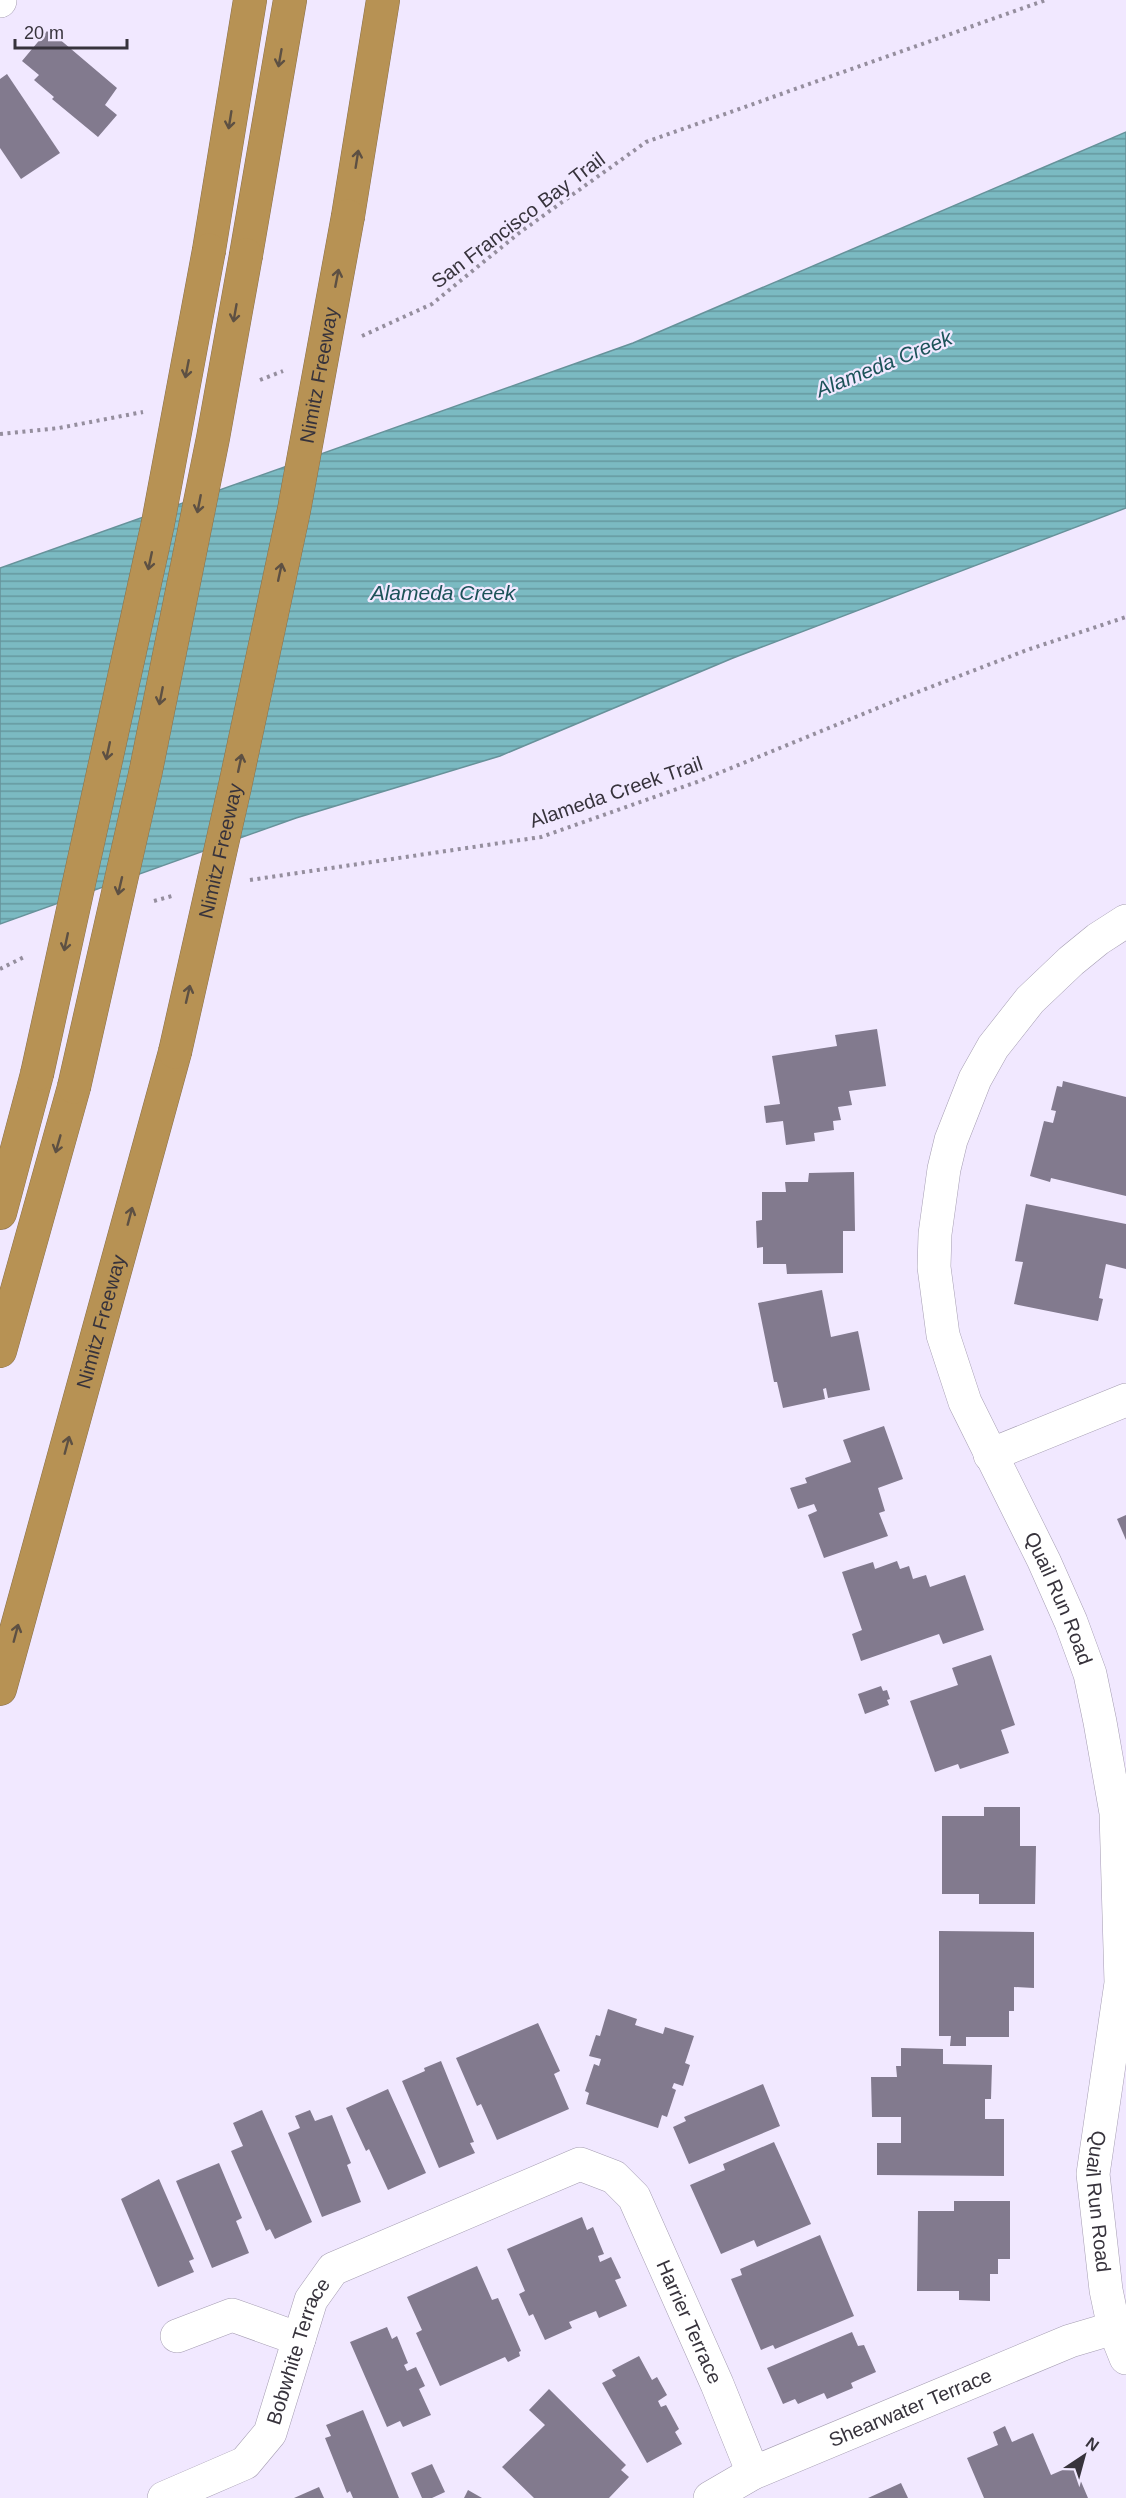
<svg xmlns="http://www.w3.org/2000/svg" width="1126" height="2498" font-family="Helvetica,sans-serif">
<defs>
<pattern id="water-rules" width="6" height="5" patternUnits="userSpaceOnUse" patternTransform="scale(1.5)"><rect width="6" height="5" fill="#7bbac2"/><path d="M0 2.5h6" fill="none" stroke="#66989f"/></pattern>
</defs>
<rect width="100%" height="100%" fill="#f1e8ff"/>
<path fill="url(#water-rules)" stroke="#67929a" stroke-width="1.5" d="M1126,132V508L733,658L500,756L296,818L0,924V568L633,343Z"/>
<g fill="#827a8e">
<path d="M47,31L50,34L51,32L117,88L105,105L117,115L98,137L52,99L54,97L34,80L39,75L22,61Z"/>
<path d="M7,74L60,153L21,179L0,148V79Z"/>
<path d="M877,1029L886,1086L849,1091L852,1105L838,1107L841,1120L833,1121L834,1130L814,1133L815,1141L786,1145L783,1121L766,1123L764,1106L780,1104L772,1056L837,1046L835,1035Z"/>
<path d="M1063,1081L1126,1097V1196L1051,1178L1050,1182L1030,1176L1044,1121L1053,1123L1056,1111L1051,1110L1057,1086L1062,1087Z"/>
<path d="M854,1172L855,1231H843V1273L787,1274L786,1264H763V1247L757,1248L756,1221L762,1220V1192H786L785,1182H808L809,1173Z"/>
<path d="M1026,1204L1126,1224V1269L1106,1264L1099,1298L1103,1299L1098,1321L1014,1304L1023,1262L1015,1261Z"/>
<path d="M822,1290L831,1337L858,1331L870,1390L828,1398L826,1388L823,1389L825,1399L783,1408L777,1382H774L758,1303Z"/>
<path d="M884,1426L903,1479L878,1488L885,1511L879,1513L888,1536L824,1558L808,1515L817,1511L814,1504L798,1509L790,1488L807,1483L805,1478L851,1462L843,1440Z"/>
<path d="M1126,1515V1540L1117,1519Z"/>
<path d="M897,1561L900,1569L909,1566L913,1579L926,1575L930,1587L965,1575L984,1630L943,1644L939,1634L861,1661L852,1634L862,1630L842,1572L873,1562L875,1569Z"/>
<path d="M991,1655L1015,1725L1001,1730L1009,1753L960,1769L958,1764L935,1772L910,1701L958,1685L952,1668Z"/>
<path d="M881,1686L883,1691L887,1690L890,1699L887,1700L889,1705L865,1714L858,1694Z"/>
<path d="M984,1807H1020V1846H1036L1035,1904H979V1894H942V1816H984Z"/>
<path d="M939,1931L1034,1932V1988L1014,1987V2011H1009V2037H966V2046H950L951,2036H939Z"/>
<path d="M608,2009L637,2019L635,2025L663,2034L665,2027L694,2036L685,2063L690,2065L683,2086L674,2083L672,2088L676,2090L667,2117L662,2115L658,2128L586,2104L589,2093L585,2091L594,2064L599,2066L601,2059L589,2056L596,2035L600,2036Z"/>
<path d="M538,2023L560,2071L554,2074L569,2109L497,2140L481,2104L477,2106L456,2058Z"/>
<path d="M901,2048L943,2049V2064L992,2065L991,2099H985V2119H1004V2176L877,2175V2143H901V2117H872L871,2077H897L896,2066H901Z"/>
<path d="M441,2061L474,2142L470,2143L475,2153L439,2168L402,2081L425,2071L424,2068Z"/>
<path d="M763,2084L780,2126L689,2164L673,2127L686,2121L684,2117Z"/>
<path d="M388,2089L426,2173L388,2190L369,2149L366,2151L346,2108Z"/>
<path d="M262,2110L312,2222L275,2239L270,2229L266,2231L231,2151L243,2146L233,2123Z"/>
<path d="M310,2110L315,2121L332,2115L351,2163L347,2165L361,2202L322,2217L288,2133L300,2128L295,2116Z"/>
<path d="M774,2142L811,2224L757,2247L754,2240L721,2254L690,2185L725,2170L723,2164Z"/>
<path d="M219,2163L242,2218L236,2221L249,2253L212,2268L176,2181Z"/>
<path d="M159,2179L194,2259L189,2261L194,2272L158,2287L121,2199Z"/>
<path d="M954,2201H1010V2259H998V2274H990V2301L959,2300V2291H917L918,2211H954Z"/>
<path d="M582,2217L587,2230L593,2227L604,2254L598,2256L600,2262L611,2257L621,2278L615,2280L627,2306L599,2318L596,2311L569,2322L572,2328L545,2340L533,2314L529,2316L519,2294L525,2291L507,2249Z"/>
<path d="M820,2235L854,2316L775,2349L773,2345L761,2350L731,2279L742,2275L740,2269Z"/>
<path d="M477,2266L492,2300L498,2298L521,2351L519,2352L520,2356L508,2362L505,2357L440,2386L416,2333L422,2330L407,2297Z"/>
<path d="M387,2327L392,2339L397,2336L408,2363L404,2365L407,2371L416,2367L425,2386L419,2389L431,2415L403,2427L400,2421L387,2427L350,2342Z"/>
<path d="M852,2332L858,2346L864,2345L876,2372L851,2383L853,2388L827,2399L824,2393L798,2404L795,2399L783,2404L767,2368Z"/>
<path d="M639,2356L652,2380L657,2377L667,2395L658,2401L661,2407L666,2405L679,2429L675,2432L682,2444L647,2463L602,2383L616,2376L612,2370Z"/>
<path d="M549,2389L626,2465L621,2470L629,2477L609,2498H534L502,2467L545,2425L529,2410Z"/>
<path d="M363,2410L399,2498H353L350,2491L347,2493L325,2438L331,2436L326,2425Z"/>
<path d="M1005,2426L1012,2442L1033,2433L1051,2475L1074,2465L1088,2498H984L967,2458L998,2445L993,2432Z"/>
<path d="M432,2464L445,2492L432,2498H422L411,2473Z"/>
<path d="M901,2483L908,2498H868Z"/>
<path d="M319,2487L324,2498H294Z"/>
<path d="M468,2490L482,2498H464Z"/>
</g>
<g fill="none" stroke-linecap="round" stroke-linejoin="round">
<g stroke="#a59db2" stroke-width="34">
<g id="minor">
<path d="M0,1V0"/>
<path id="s1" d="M1126,921L1098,939L1071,961L1030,1000L993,1047L975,1079L951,1140L944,1169L935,1234L934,1267L943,1335L965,1402L1044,1561L1071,1622L1090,1674L1100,1722L1116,1813L1121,1983L1093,2174L1106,2290L1114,2328L1126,2358"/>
<path d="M990,1455L1126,1400"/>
<path d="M177,2336L232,2315L299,2339"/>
<path id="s2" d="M164,2498L245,2463L270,2433L311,2300L333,2269L580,2164L614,2177L634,2197L717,2384L753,2473"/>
<path id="s3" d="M710,2498L753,2473L1070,2341L1114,2328L1126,2327"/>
</g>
</g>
<g stroke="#8a714c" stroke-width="34">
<g id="highway">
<path d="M348,216L383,0"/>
<path d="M209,250L250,0"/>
<path d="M246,255L290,0"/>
<path d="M0,1213L37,1074"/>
<path d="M0,1351L74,1087"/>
<path id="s4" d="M0,1689L175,1052"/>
</g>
</g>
<g stroke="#958e9e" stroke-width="4" stroke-dasharray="3 4.5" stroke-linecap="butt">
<path d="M362,336L432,304L519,233L646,142L1046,0"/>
<path d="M260,380L283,371"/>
<path d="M0,434L59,428L143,412"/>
<path d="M250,880L541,837L697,782L902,698L1027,650L1126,617"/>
<path d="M154,901L172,896"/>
<path d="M0,969L26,956"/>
</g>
<use href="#minor" stroke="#fff" stroke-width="33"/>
<use href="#highway" stroke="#b79254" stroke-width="33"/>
<g stroke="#8a714c" stroke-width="34" stroke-linecap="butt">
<g id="highway-bridge">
<path id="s5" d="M175,1052L235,786L294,510L348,216"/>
<path d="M37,1074L158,523L209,250"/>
<path d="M74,1087L146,770L213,438L246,255"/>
</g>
</g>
<use href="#highway-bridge" stroke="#b79254" stroke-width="33"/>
</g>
<defs><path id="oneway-shaft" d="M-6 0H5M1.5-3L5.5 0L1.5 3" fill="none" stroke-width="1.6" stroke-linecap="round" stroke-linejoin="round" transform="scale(1.5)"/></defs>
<g stroke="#5d5043">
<use href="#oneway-shaft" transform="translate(280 58) rotate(100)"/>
<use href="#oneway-shaft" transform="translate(230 120) rotate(99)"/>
<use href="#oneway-shaft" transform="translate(357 159) rotate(-81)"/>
<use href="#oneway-shaft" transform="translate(337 278) rotate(-79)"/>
<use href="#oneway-shaft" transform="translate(235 313) rotate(100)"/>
<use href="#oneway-shaft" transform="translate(187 369) rotate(101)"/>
<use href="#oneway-shaft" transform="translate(199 504) rotate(101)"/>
<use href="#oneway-shaft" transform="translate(150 561) rotate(102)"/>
<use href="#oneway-shaft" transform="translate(280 572) rotate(-78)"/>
<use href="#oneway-shaft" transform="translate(161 696) rotate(101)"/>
<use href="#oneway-shaft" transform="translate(108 751) rotate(102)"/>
<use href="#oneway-shaft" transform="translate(240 763) rotate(-78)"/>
<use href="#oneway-shaft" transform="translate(120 886) rotate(103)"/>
<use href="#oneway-shaft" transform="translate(66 942) rotate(102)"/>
<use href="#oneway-shaft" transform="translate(188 994) rotate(-77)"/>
<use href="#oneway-shaft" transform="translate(58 1144) rotate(106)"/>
<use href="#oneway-shaft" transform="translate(130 1216) rotate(-75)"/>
<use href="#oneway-shaft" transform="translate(67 1445) rotate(-75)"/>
<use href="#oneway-shaft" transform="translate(16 1633) rotate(-75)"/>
</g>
<g text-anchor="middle" stroke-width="4.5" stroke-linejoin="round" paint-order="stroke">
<g font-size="20" fill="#37333c" stroke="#f1e8ff">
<text transform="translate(518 220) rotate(-37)" y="7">San Francisco Bay Trail</text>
<text dy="7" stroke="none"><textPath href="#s5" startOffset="692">Nimitz Freeway</textPath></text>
<text transform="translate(616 792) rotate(-19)" y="7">Alameda Creek Trail</text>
<text dy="7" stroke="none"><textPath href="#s5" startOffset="206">Nimitz Freeway</textPath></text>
<text dy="7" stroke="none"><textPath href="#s4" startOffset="381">Nimitz Freeway</textPath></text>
<text dy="7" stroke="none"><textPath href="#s1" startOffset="772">Quail Run Road</textPath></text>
<text dy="7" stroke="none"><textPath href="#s1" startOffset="1386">Quail Run Road</textPath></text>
<text dy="7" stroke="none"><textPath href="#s2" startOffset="774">Harrier Terrace</textPath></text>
<text dy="7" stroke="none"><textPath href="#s2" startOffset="214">Bobwhite Terrace</textPath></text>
<text dy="7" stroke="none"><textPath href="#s3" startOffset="220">Shearwater Terrace</textPath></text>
</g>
<g font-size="21" font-style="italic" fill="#1c5359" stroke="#f1e8ff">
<text transform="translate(884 364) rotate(-22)" y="7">Alameda Creek</text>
<text x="443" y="600">Alameda Creek</text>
</g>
</g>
<g transform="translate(1084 2456) rotate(36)" stroke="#f1e8ff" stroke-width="4.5" paint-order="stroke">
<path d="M0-4.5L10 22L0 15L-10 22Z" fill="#37333c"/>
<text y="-9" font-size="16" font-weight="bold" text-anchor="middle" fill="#37333c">N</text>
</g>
<path d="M15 39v9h112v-9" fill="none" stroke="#37333c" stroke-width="3"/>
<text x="24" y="39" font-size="18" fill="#37333c" stroke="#f1e8ff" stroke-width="4.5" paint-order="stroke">20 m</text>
</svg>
